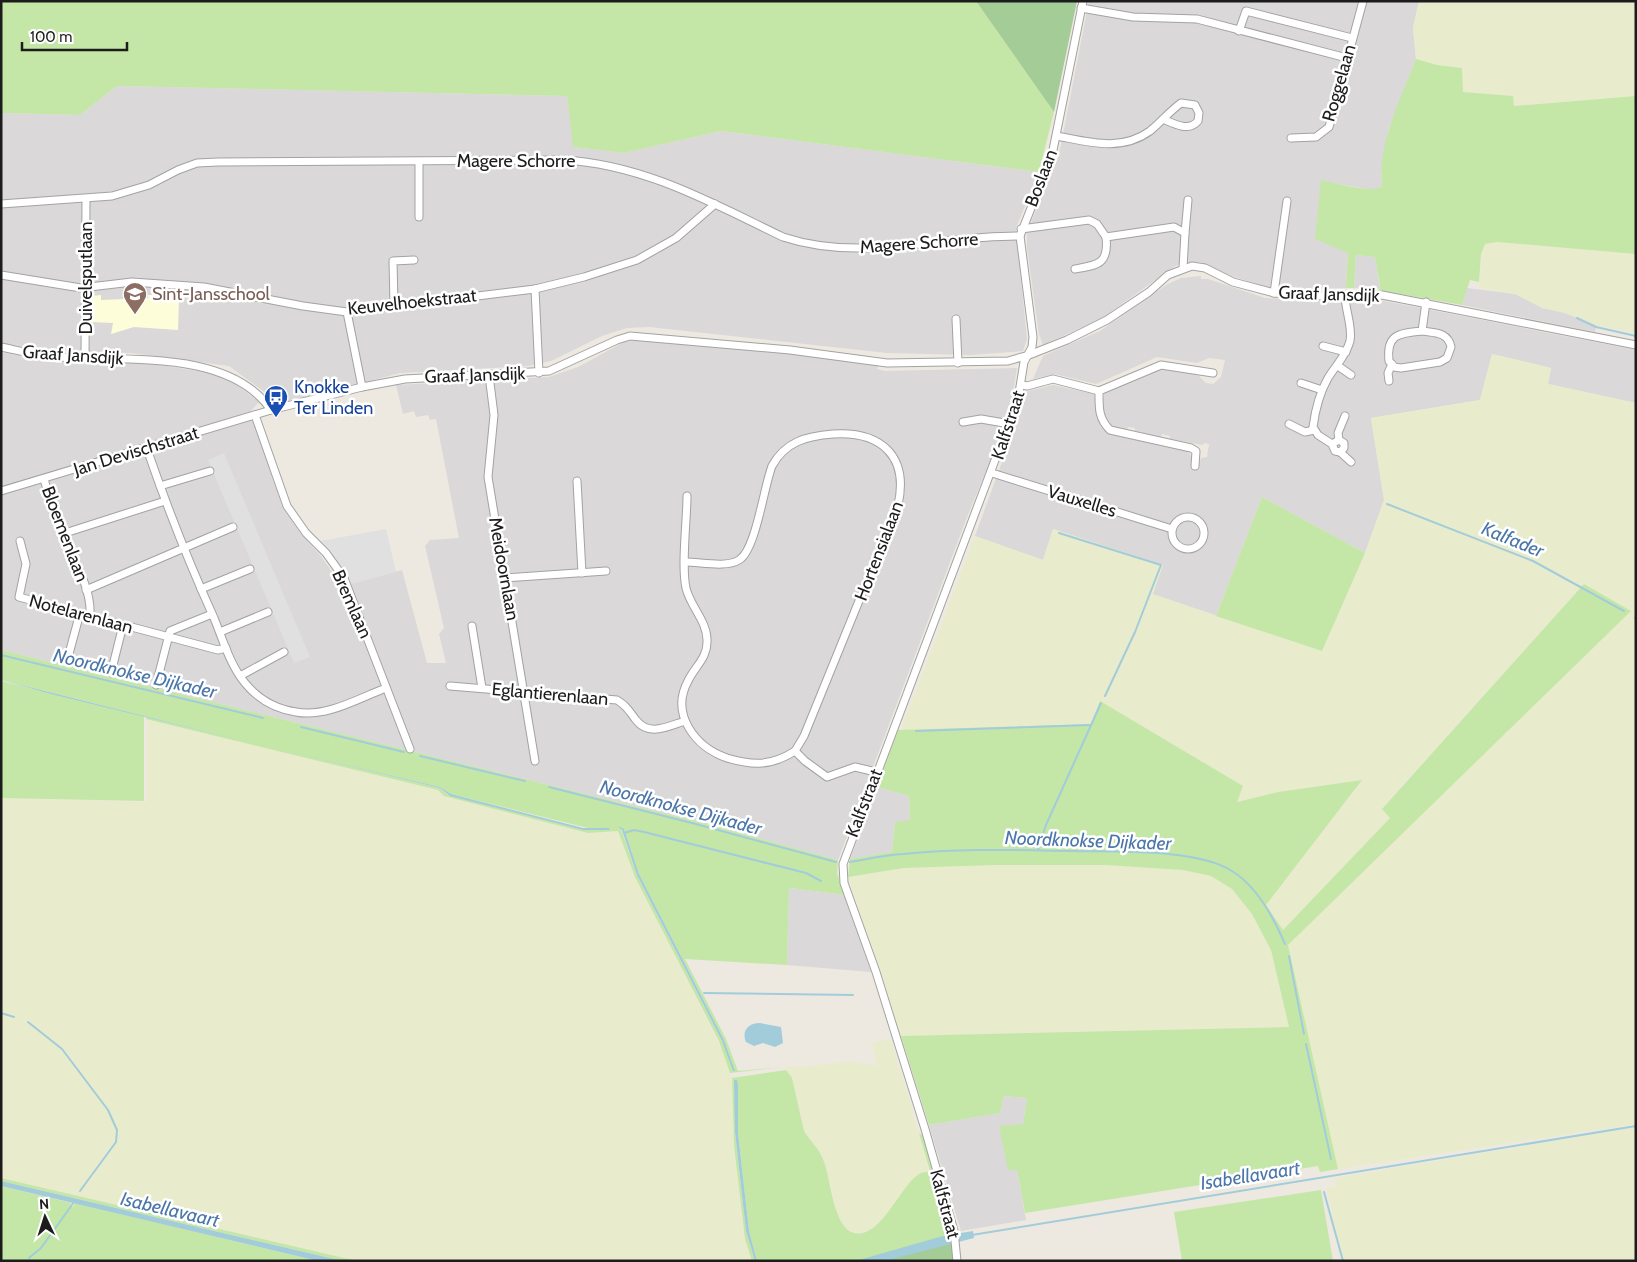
<svg xmlns="http://www.w3.org/2000/svg" width="1637" height="1262" font-family="Cabin,sans-serif">
<rect width="100%" height="100%" fill="#ede9e1"/>
<g fill="#dad8d8">
<path d="M1089,1H1419L1413,28L1416,59L1388,131L1381,176L1382,187L1377,190L1367,189L1321,181L1348,253L1346,288L1310,289L1271,285L1270,288L1232,276L1200,262H1185L1175,266L1102,318L1043,345L1039,334L1027,248V232L1059,155Z"/>
<path d="M117,86L567,96L574,147L624,153L721,131L1039,172L1016,228L1027,339L1023,351L970,355L887,353L649,327L627,328L602,336L551,361L528,366L400,373L281,404L229,366L132,353L52,351L1,343V113L80,115Z"/>
<path d="M1356,255L1375,257L1380,288H1354Z"/>
<path d="M1201,276V279H1208L1265,298L1317,301L1379,300L1636,350V403L1548,384L1551,368L1492,354L1480,400L1371,418L1384,500L1365,553L1262,497L1216,616L1152,594L1163,565L1053,529L1043,560L975,536L1028,391L1053,385L1094,394L1098,416L1105,427L1185,449L1193,458L1191,468H1198L1201,458L1207,457L1209,444L1204,443L1203,445L1170,439V436L1162,434L1161,437L1135,431V428L1128,427L1127,430L1112,426L1103,414L1102,405L1105,391L1159,368L1193,374L1199,376L1206,383L1213,384L1221,377L1225,360L1209,358L1197,363L1157,357L1096,384L1055,374L1033,379L1043,356L1100,331L1166,285L1181,278Z"/>
<path d="M1467,288L1515,294L1596,325L1595,332L1462,305Z"/>
<path d="M639,340L793,354L878,366L877,369L885,371L1017,368L1009,416L967,517L838,860L691,820L1,650V352L38,360L141,362L216,374L236,384L259,402L250,412L282,506L301,534L320,555L342,586L402,570L427,663H446L439,634L444,628L425,546L430,540L459,538L436,419L430,420L428,415L416,417L414,411L403,414L396,385L549,377L578,367L624,342Z"/>
<path d="M877,787L909,796L910,821L895,822L892,852L850,859Z"/>
<path d="M789,888L845,895L871,972L787,965Z"/>
<path d="M1004,1096L1027,1098L1023,1124L999,1127L1017,1170L1026,1220L961,1231L929,1125L1000,1113Z"/>
</g>
<path fill="#fdfed9" d="M101,295V300L148,298V295H153L155,298H179L178,330L134,327L111,334L113,323L91,322V296Z"/>
<g fill="#e9eccc">
<path d="M1419,1H1636V96L1514,106L1513,96L1463,92L1437,65L1416,59L1413,28Z"/>
<path d="M1497,242L1636,254V333L1596,325L1569,314L1542,308L1515,294L1479,288L1481,254L1485,244Z"/>
<path d="M1492,354L1551,368L1548,384L1636,403V1124L1338,1169L1287,945L1630,611L1584,584L1382,808L1391,818L1282,931L1266,905L1362,780L1278,792L1236,802L1243,786L1100,701L1091,724L901,730L975,536L1043,560L1053,529L1163,565L1153,594L1322,651L1365,553L1384,500L1371,418L1480,400Z"/>
<path d="M147,718L438,790L444,796L606,833L618,831L635,877L725,1055L732,1080L734,1146L745,1239L752,1261H357L1,1178V798L147,802Z"/>
<path d="M996,865H1105L1183,870L1211,876L1232,889L1252,914L1271,950L1289,1027L901,1036L848,877L904,868Z"/>
<path d="M891,1039L930,1171L919,1174L904,1190L883,1219L867,1232L854,1233L844,1228L838,1217L827,1171L820,1152L804,1131L792,1078L786,1072V1066L800,1067L850,1061L877,1066L872,1043Z"/>
<path d="M1636,1127V1261H1341L1327,1188L1336,1186L1335,1178Z"/>
</g>
<g fill="#c4e7a7" fill-rule="evenodd">
<path d="M1,1H976L1054,112L1039,172L721,131L624,153L573,147L567,96L117,86L80,115L1,113Z"/>
<path d="M1416,59L1437,65L1462,68L1463,92L1513,96L1514,106L1636,96V254L1497,242L1485,244L1481,254L1479,282L1470,280L1462,305L1378,290L1380,286L1375,257L1356,255L1354,288H1346L1348,253L1315,239L1321,180C1335,183 1370,193 1382,187C1377,144 1401,98 1416,59Z"/>
<path d="M1262,497L1365,553L1322,651L1216,616Z"/>
<path d="M1584,584L1631,611L1288,945L1338,1169L1320,1172L1318,1166L1025,1213L1017,1170H1008L999,1126L1023,1124L1027,1098L1004,1096L1000,1113L929,1125L901,1036L1289,1027L1271,950L1252,914L1232,889L1211,876L1183,870L1105,865H996L904,868L848,877L850,859L892,852L895,822L910,820L909,796L877,787L898,730L1091,724L1100,701L1243,786L1237,802L1278,792L1362,780L1266,905L1283,930L1390,818L1382,809Z"/>
<path d="M1,650L691,820L838,860L837,873L845,895L789,888L787,965L685,959L726,1039L738,1071L786,1067L730,1073L719,1041L635,877L618,831L588,833L444,796L438,790L146,719V717L260,745L1,680ZM271,747L440,787L451,794L588,828H609L583,830L448,795L440,788ZM621,829H624L639,874L724,1040L735,1071L722,1041L637,875Z"/>
<path d="M1,681L144,716V801L1,798Z"/>
<path d="M786,1070L792,1078L804,1131C810,1141 820,1149 824,1162C831,1179 833,1228 854,1233C881,1239 899,1187 919,1174C922,1172 927,1172 930,1171L919,1133L923,1136L951,1236L855,1261H757L749,1231L738,1133L737,1080H735V1132L746,1231L755,1261H752L745,1239L734,1146L732,1078Z"/>
<path d="M1,1178L357,1261H343L1,1181Z"/>
<path d="M1,1186L71,1203L70,1206L73,1207L75,1203L318,1261H1Z"/>
<path d="M1321,1190L1333,1261H1182L1174,1212Z"/>
</g>
<g fill="#a4cc96">
<path d="M976,1H1077L1054,112Z"/>
<path d="M952,1242L953,1261H885L894,1257Z"/>
</g>
<g fill="#e0e0e0">
<path d="M224,453L310,657L294,663L208,460Z"/>
<path d="M386,529L396,572L351,584L348,575L330,550L321,541Z"/>
</g>
<g fill="#a2ccda">
<path d="M1,680L260,745L51,694Z"/>
<path d="M271,747L440,787L451,794L583,828H609L610,830H583L450,796L440,788Z"/>
<path d="M618,826L624,829L639,874L724,1040L735,1071H733L722,1041L637,875L622,830Z"/>
<path d="M760,1023L781,1027L783,1043L775,1047L763,1043L754,1046L746,1042C741,1030 749,1023 760,1023Z"/>
<path d="M734,1080H737L738,1085V1133L749,1231L757,1261H755L746,1231L735,1132Z"/>
<path d="M1,1181L343,1261H318L1,1186Z"/>
<path d="M973,1231L974,1238L885,1261H855L943,1236Z"/>
</g>
<g fill="none" stroke-linecap="round" stroke-linejoin="round">
<g stroke="#a2ccda" stroke-width="2">
<path d="M1577,318L1596,327L1636,336"/>
<path d="M1387,504L1533,561L1624,611"/>
<path d="M1059,533L1161,565L1135,632L1105,696"/>
<path d="M1635,618H1636"/>
<path d="M1,655L263,718"/>
<path d="M301,727L404,752"/>
<path d="M916,731L1091,725"/>
<path d="M420,756L525,781"/>
<path d="M549,787L692,823L836,862"/>
<path d="M624,833L634,830L644,832L806,873L821,881"/>
<path d="M1038,850L1046,825L1101,703"/>
<path d="M850,862C868,859 885,855 903,854C958,848 1015,850 1070,851C1112,852 1197,848 1232,871C1256,886 1274,918 1285,944"/>
<path d="M1289,956L1304,1034"/>
<path d="M704,993L853,995"/>
<path d="M1,1013L14,1017"/>
<path d="M28,1022L62,1049L108,1110L117,1130L116,1142L80,1191"/>
<path d="M1306,1044L1331,1159"/>
<path d="M1324,1192L1343,1261"/>
<path d="M972,1235L1636,1126"/>
<path d="M29,1258L41,1248L74,1202"/>
</g>
<g stroke="#a3a3a3" stroke-width="9">
<g id="street">
<path d="M1081,8L1133,17L1197,19L1347,58"/>
<path d="M1239,31L1246,11L1352,38"/>
<path d="M1057,136C1089,142 1121,152 1150,131C1161,122 1170,111 1181,103L1195,105L1199,113L1198,121C1189,132 1174,124 1163,119"/>
<path d="M1291,138L1316,137L1329,127L1363,1"/>
<path d="M1,204L112,196L149,185L178,170L197,163L218,162L563,160C643,164 712,203 783,237C862,263 940,235 1020,236"/>
<path d="M419,217V162"/>
<path d="M1021,229L1089,220L1097,224L1106,237"/>
<path d="M1185,233L1188,200"/>
<path d="M1075,269C1098,265 1109,264 1106,237L1174,227L1185,233L1183,268"/>
<path d="M1,275L81,288L132,282L204,287L303,306L347,312L535,289L584,277L637,260L676,238L715,204"/>
<path d="M535,289L539,373"/>
<path d="M1274,293L1287,201"/>
<path d="M394,305L393,261L414,260"/>
<path d="M347,312L362,387"/>
<path d="M956,319L958,363"/>
<path d="M1422,331C1435,333 1448,332 1451,347L1447,358L1440,362L1401,368L1394,367L1389,361C1386,335 1398,333 1422,331L1426,302"/>
<path d="M1323,346L1346,352"/>
<path d="M1,347C20,351 38,356 58,357C123,362 229,348 271,410"/>
<path d="M85,358L86,199"/>
<path d="M1338,366L1351,375"/>
<path d="M489,375L494,415L488,477L535,761"/>
<path d="M1389,381L1388,373L1392,364"/>
<path d="M1301,383L1322,390"/>
<path d="M1022,385L1027,386L1053,379L1099,391L1161,365L1213,373"/>
<path d="M1099,391C1099,407 1098,418 1110,430L1191,448L1196,451L1195,466"/>
<path d="M255,415L287,506L306,533L326,553L344,578L410,749"/>
<path d="M963,422L981,419L1010,424"/>
<path d="M1289,424L1305,432L1314,430"/>
<path d="M1339,440L1338,433L1345,416"/>
<path d="M1332,444L1339,440L1344,443V448L1340,452L1335,451L1332,444L1318,435L1313,427C1315,412 1320,392 1328,378C1336,365 1346,356 1350,341C1353,327 1345,310 1345,295"/>
<path d="M147,449C167,507 189,563 214,618C223,640 230,665 245,683C258,699 276,709 296,712C326,718 359,698 386,688"/>
<path d="M1340,452L1351,462"/>
<path d="M992,473L1172,529"/>
<path d="M44,479C49,497 55,515 62,533C73,559 92,588 90,616"/>
<path d="M577,481L582,573"/>
<path d="M160,486L210,471"/>
<path d="M1,491L271,410L362,387L405,379L549,371L617,340L630,336L790,350L887,363L1008,361L1029,355L1067,340L1107,320L1149,292L1168,275L1192,266L1205,268L1233,282L1274,293L1309,296L1382,295L1636,345"/>
<path d="M687,496C687,520 681,566 686,588C690,606 707,621 707,640C708,658 695,666 688,681C670,714 695,747 727,758C754,766 771,766 795,751L805,761L827,777L855,767L876,772"/>
<circle cx="1188" cy="533" r="16"/>
<path d="M62,534L165,501"/>
<path d="M20,541L26,564L19,597L218,650L226,648"/>
<path d="M685,562C701,562 726,568 739,560C756,550 764,486 772,466C785,442 806,436 833,434C881,431 909,456 898,505L804,736L795,751"/>
<path d="M505,578L606,571"/>
<path d="M201,589L250,569"/>
<path d="M86,590L233,527"/>
<path d="M472,626L482,688"/>
<path d="M220,632L268,612"/>
<path d="M67,661L80,613"/>
<path d="M111,673L123,625"/>
<path d="M240,676L284,652"/>
<path d="M156,685L170,631L212,614"/>
<path d="M450,686L617,700C627,706 629,711 636,720C649,737 668,726 685,721"/>
<path d="M957,1261L954,1231L925,1129L876,972L844,883L843,864L1018,399L1024,362L1032,347L1033,337L1020,236L1052,155L1083,1"/>
</g>
</g>
<use href="#street" stroke="#fff" stroke-width="7"/>
</g>
<defs>
<g id="school-pin" transform="scale(1.25)"><path d="M0 17L-7.5 6A9.5 9.5 0 1 1 7.5 6Z" fill="#8d6e63" stroke="#fff"/><path d="M0-5L7-2L0 1L-7-2ZM-4 1L0 2.5L4 1V4Q0 6-4 4Z" fill="#fff"/></g>
<g id="bus-pin" transform="scale(1.25)"><path d="M0 17L-7.5 6A9.5 9.5 0 1 1 7.5 6Z" fill="#1a4fb4" stroke="#fff"/><path d="M-5-6H5V4H4V6H2V4H-2V6H-4V4H-5ZM-3.5-4V0h7V-4ZM-3.5 1.2v1.5H-2V1.2ZM2 1.2v1.5H3.5V1.2Z" fill="#fff"/></g>
</defs>
<g fill-rule="evenodd">
<use href="#school-pin" x="135" y="294"/>
<use href="#bus-pin" x="276" y="397"/>
</g>
<g text-anchor="middle" stroke-width="5" stroke-linejoin="round" paint-order="stroke">
<g font-size="18" fill="#1c1c1c" stroke="#fff">
<text transform="translate(1339 83) rotate(-74)" y="6">Roggelaan</text>
<text x="516" y="167">Magere Schorre</text>
<text transform="translate(1041 178) rotate(-69)" y="6">Boslaan</text>
<text transform="translate(919 243) rotate(-4)" y="6">Magere Schorre</text>
<text transform="translate(86 278) rotate(-90)" y="6">Duivelsputlaan</text>
<text transform="translate(1329 294) rotate(2)" y="6">Graaf Jansdijk</text>
<text transform="translate(412 302) rotate(-6)" y="6">Keuvelhoekstraat</text>
<text transform="translate(73 355) rotate(4)" y="6">Graaf Jansdijk</text>
<text transform="translate(475 375) rotate(-2)" y="6">Graaf Jansdijk</text>
<text transform="translate(1008 425) rotate(-72)" y="6">Kalfstraat</text>
<text transform="translate(136 451) rotate(-17)" y="6">Jan Devischstraat</text>
<text transform="translate(1082 501) rotate(17)" y="6">Vauxelles</text>
<text transform="translate(65 534) rotate(69)" y="6">Bloemenlaan</text>
<text transform="translate(879 551) rotate(-69)" y="6">Hortensialaan</text>
<text transform="translate(504 569) rotate(80)" y="6">Meidoornlaan</text>
<text transform="translate(352 604) rotate(66)" y="6">Bremlaan</text>
<text transform="translate(81 614) rotate(15)" y="6">Notelarenlaan</text>
<text transform="translate(550 694) rotate(5)" y="6">Eglantierenlaan</text>
<text transform="translate(864 803) rotate(-69)" y="6">Kalfstraat</text>
<text transform="translate(945 1204) rotate(75)" y="6">Kalfstraat</text>
</g>
<g font-size="18" fill="#785e54" stroke="#fff" text-anchor="start">
<text x="152" y="300">Sint-Jansschool</text>
</g>
<g font-size="18" fill="#164399" stroke="#fff" text-anchor="start">
<text x="294" y="393">Knokke<tspan x="294" dy="21">Ter Linden</tspan></text>
</g>
<g font-size="19" font-style="italic" fill="#4a76a9" stroke="#fff">
<text transform="translate(1513 539) rotate(22)" y="7">Kalfader</text>
<text transform="translate(135 673) rotate(13)" y="7">Noordknokse Dijkader</text>
<text transform="translate(681 807) rotate(15)" y="7">Noordknokse Dijkader</text>
<text transform="translate(1088 840) rotate(2)" y="7">Noordknokse Dijkader</text>
<text transform="translate(1250 1175) rotate(-9)" y="7">Isabellavaart</text>
<text transform="translate(170 1209) rotate(13)" y="7">Isabellavaart</text>
</g>
</g>
<rect width="1637" height="1262" fill="none" stroke="#1c1c1c" stroke-width="5"/>
<g transform="translate(45 1217) rotate(356)" stroke="#ffffff" stroke-width="4" paint-order="stroke">
<path d="M0-4L9 19L0 12L-9 19Z" fill="#1c1c1c"/>
<text y="-8" font-size="14" font-weight="bold" text-anchor="middle" fill="#1c1c1c">N</text>
</g>
<path d="M22 42v8h105v-8" fill="none" stroke="#1c1c1c" stroke-width="2.5"/>
<text x="30" y="42" font-size="15" fill="#1c1c1c" stroke="#ffffff" stroke-width="4" paint-order="stroke">100 m</text>
</svg>
